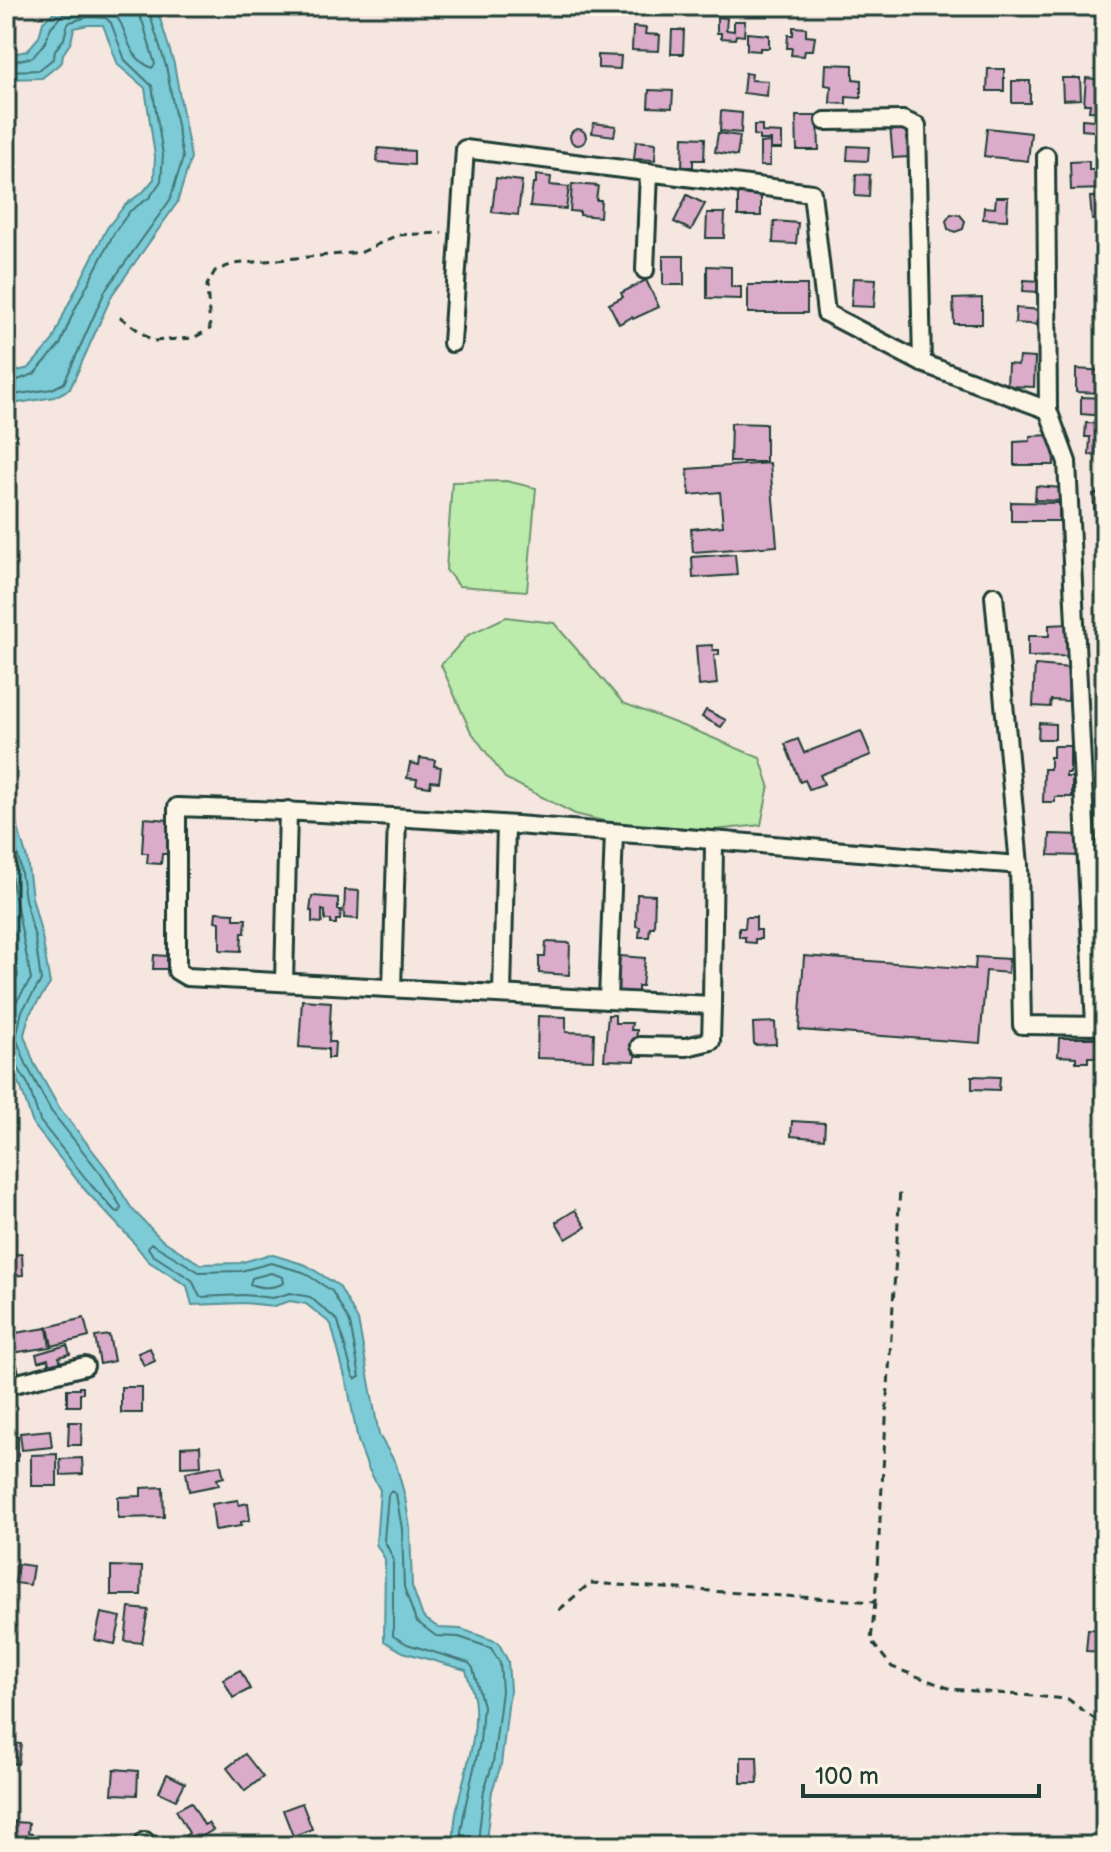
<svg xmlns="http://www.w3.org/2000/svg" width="1111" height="1852" font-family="'Balsamiq Sans',sans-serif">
<rect width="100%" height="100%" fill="#f5e6e0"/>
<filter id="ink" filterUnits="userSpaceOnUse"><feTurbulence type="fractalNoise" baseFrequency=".0125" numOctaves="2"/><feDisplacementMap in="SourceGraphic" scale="16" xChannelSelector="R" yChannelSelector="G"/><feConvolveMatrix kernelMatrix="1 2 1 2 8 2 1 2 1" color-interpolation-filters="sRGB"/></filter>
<g filter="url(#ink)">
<g fill="#bcecac" stroke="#6e9470" stroke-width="2">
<path d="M506,481L536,488L527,591L459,586L446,570L452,482Z"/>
<path d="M506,617L554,623L623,703L701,733L760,758L769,785L761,825L714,830L612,823L575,814L505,778L470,730L441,665L468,635Z"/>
</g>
<g fill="#7bcbd7" stroke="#569296" stroke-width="2">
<path d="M63,6H151L158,12L174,64L191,158L177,203L112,295L70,389L54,397L6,405V374L29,368L53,340L66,309L107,228L125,205L144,191L154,179L155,156L145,88L118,65L103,25H88L74,28L71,42L63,54L62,62L42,78L6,79V55L27,51L39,37L43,22L57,9Z"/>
<path d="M6,786L27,859L32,897L42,936L50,984L29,1015L24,1035L34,1063L58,1106L107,1169L132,1209L161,1239L200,1264L240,1263L270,1254L306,1265L339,1286L358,1320L379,1435L396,1464L405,1497L410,1528L412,1586L423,1617L439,1628L461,1629L498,1642L508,1661L510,1690L501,1765L492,1791L487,1832L488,1846H454C451,1799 478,1754 475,1707C475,1695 469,1682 466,1670L403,1652L384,1641L385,1559L376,1544L380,1490L368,1468L358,1441L348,1388L331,1324L306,1304L290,1301L274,1306L244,1303L192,1305L187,1286L148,1261L130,1238L85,1190L33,1124L21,1088L6,1063Z"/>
</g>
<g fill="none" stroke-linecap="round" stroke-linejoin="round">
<g stroke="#447675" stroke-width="2">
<path d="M75,6L79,8C140,0 111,50 152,68L155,64L143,23L138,13L137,6"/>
<path d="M6,63L33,57L46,41L51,27L63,14L65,6"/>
<path d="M6,71L39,70L54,58L55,50L64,39L67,26L70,22L88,17L106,18L111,23L125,60L152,86L163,155L161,181L150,197L130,211L114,233L73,313L60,345L34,374L12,382H6"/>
<path d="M6,396L52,389L64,383L105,291L170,200L183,158L166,66L147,6"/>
<path d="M6,815L19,860L25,899L35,938L41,981L22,1011L16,1038L27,1066L51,1111L101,1174L121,1207L120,1212L115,1211L91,1185L40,1121L28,1084L15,1063L6,1060"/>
<path d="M6,850L31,979L13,1007L6,1032"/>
<path d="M6,915L13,943L18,976L6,995"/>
<path d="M151,1243L199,1272L241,1271L271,1263L303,1272L332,1291L350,1323L360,1377L356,1379L353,1376L338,1321L310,1297L290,1293L273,1298L244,1295L200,1297L192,1280L153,1255L148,1248Z"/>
<path d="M271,1273L283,1277L284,1283C274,1288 261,1289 250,1284L252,1278Z"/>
<path d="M462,1846L461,1831L466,1803L480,1742L483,1706L473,1668L469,1663L407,1644L393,1636V1558L384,1540L388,1495L391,1491L396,1494L402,1529L404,1587L416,1621L436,1636L459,1637L491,1648L500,1663L502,1691L493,1763L484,1790L479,1832L480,1846"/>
</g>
</g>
<g fill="#dbabca" stroke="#1f3d34" stroke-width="2">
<path d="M717,17L727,18L726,30L734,31V21H745L744,36L736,35L735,39L721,38V33H717Z"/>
<path d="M633,27L646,28L645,34L660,35L659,51L632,50Z"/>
<path d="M793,27L806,28V36L815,37L813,50H805L804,56L791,55L792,48H787L788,35H793Z"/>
<path d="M672,30H684L683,54H671Z"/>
<path d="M747,33L769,35V48H760V51L747,50Z"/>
<path d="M598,55L621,56L620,69L598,68Z"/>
<path d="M826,64L853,65V79L861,80V98L846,97V104L830,103L831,86L825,85Z"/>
<path d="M988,69H1004V91H987Z"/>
<path d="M745,73L752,74L751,80L768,81L767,96L743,93Z"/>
<path d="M1062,78H1080L1081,99L1063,100Z"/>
<path d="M1086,78L1105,80V112L1089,111L1090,104H1084Z"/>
<rect x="1012" y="81" width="18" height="22"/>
<path d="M649,90L673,91L672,108L648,107Z"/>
<path d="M721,111L742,113L741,133L720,131Z"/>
<path d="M796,116H818L819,150H797Z"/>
<path d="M1082,119L1105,121L1104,132L1082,130Z"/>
<path d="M594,123L616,126L614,136L592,133Z"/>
<path d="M906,124L909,157L893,158L890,126Z"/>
<path d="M754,125H762V132L782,133V149H771V140H759V136L754,135Z"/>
<path d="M987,128L1031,133L1028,161L984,156Z"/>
<circle cx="578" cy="137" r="8"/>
<path d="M718,133L740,136L737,156L715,152Z"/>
<path d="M683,137L705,138L704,160H693V167H682Z"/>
<path d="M636,141L656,143L655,160L634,159Z"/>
<path d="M770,142V166H760V143Z"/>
<path d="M848,146L869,147L868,161L847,160Z"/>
<path d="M378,148L414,151V165L377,162Z"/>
<path d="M1089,161V170H1105V189L1071,190L1070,162Z"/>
<path d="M856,174L870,175L869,197L855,196Z"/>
<path d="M536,175L551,177L550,185L569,187L566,209L530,206L533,183H536Z"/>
<path d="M496,178L522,181L518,215L492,212Z"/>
<path d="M572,184L598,186L596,200H601L600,217L580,215V212L570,211Z"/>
<path d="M738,189L761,190V216H738Z"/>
<path d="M687,195L705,204L691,230L674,222Z"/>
<path d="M1105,196V219L1092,220L1090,197Z"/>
<path d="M996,197H1008L1007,220L983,219L984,207L995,208Z"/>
<path d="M707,213H725L724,238H706Z"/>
<path d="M951,214L960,215L965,221L963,229L955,232L948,229L946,221Z"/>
<path d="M774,221L798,223L796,244L773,243Z"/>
<rect x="663" y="256" width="21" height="29"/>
<path d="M707,266L731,267V287H741V299L707,298Z"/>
<path d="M853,278L876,279L874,307L851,306Z"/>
<path d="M646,280L659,307L633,319L632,317L619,324L609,304L623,297L621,293Z"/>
<path d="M1024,280L1040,281L1039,292L1023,291Z"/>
<rect x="748" y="285" width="59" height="28"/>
<path d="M982,298V324H954L953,299Z"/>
<path d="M1016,308L1042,310L1041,325L1015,323Z"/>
<path d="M1019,357L1035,358L1034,387L1007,386L1008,364L1018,365Z"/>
<path d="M1076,369L1105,371V393L1076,392Z"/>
<path d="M1081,397L1105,398V416L1081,414Z"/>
<path d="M731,423L766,424V462H730Z"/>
<path d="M1086,423L1105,424V456L1089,455L1090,437H1085Z"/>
<path d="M1053,435L1054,465H1014V442L1030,441V436Z"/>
<path d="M770,463L777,546L693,552L691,529L723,526L720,492L690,495L687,469Z"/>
<path d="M1036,486L1062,488L1061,501L1035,500Z"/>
<path d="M1105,493V530H1096L1093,494Z"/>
<path d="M1011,502L1059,503V521H1011Z"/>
<path d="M735,554L737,575L693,578L692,557Z"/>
<path d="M1069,624V656L1028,657V636H1049V625Z"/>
<path d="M712,645L713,650H719V655H714L717,684L699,686L696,646Z"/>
<path d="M1035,665L1070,668L1068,701L1051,700L1050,707L1033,706Z"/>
<path d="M706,710L726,720L721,727L702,717Z"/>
<path d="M1039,723L1055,724V739H1038Z"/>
<path d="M861,731L871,755L820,775L824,784L809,789L805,780L800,782L785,744L798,739L804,753Z"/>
<path d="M1053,746H1070V773H1066V777H1072V797H1055V802H1043L1044,769H1050V757H1053Z"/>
<path d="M420,758L435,760L434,766L441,767L439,782L431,781L430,787L416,785L417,779L407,778L410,763L419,765Z"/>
<path d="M144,818L169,820L167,854H162L161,864L147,863L148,853H142Z"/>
<path d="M1050,834L1082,835L1081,856L1049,855Z"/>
<path d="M345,890L359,891L358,919L344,918Z"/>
<path d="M637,894L655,895L654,927H650L649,937H639L640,927L636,926Z"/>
<path d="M312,896L338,898V910H341L340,920H336V924H331V920H325V911L322,910V923L312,922V911H310Z"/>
<path d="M216,912L234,913V919H246L245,933H242L241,951L220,950V922L215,921Z"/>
<path d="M746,917H756V930H761V939H755V943L745,942V937H739V928H745Z"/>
<path d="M546,942L570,943L569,975L539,973V957H545Z"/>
<path d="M154,955L167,956V969H153Z"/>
<path d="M620,956L645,958L642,986H638V994L617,992Z"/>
<path d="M804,956L975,969L976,957L1009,959L1008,973L986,971L980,1043L799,1030Z"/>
<path d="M302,1000L331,1002L329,1042H335L334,1058H328V1049L299,1047Z"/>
<path d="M608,1015H615V1023H632L631,1030H637L635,1061L604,1060Z"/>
<path d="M538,1016L566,1017V1032L594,1033L593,1060L537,1058Z"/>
<path d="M775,1022L776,1044L754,1045L753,1023Z"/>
<path d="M1059,1038H1097V1057H1088V1062H1076V1057L1058,1056Z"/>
<path d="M972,1076L1000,1077L999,1090L972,1089Z"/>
<path d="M792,1121L825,1123L824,1139L791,1136Z"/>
<path d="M575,1210L586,1227L566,1239L556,1222Z"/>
<path d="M22,1254L23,1275L6,1276V1255Z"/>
<path d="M84,1318L89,1337L52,1346L48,1327Z"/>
<path d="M47,1328L50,1347L12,1353L9,1334Z"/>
<path d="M109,1335L114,1361L100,1364L95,1337Z"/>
<path d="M67,1345L70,1354L59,1357L62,1365L50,1368L48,1359L38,1362L36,1354Z"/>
<path d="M150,1348L155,1361L144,1366L138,1353Z"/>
<path d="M15,1358L21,1380L6,1384V1361Z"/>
<path d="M79,1387H83V1393H80V1406H67V1389H79Z"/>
<rect x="121" y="1387" width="21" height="26"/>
<path d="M69,1422H82L81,1445H68Z"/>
<path d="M50,1430L52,1447L22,1450L20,1433Z"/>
<rect x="6" y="1436" width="12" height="25"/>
<path d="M200,1446L201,1466L181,1467V1447Z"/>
<path d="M57,1454V1486H31V1455Z"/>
<path d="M82,1458L83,1474L61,1475L60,1459Z"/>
<path d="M221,1465L224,1477L217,1479L219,1485L189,1491L186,1472Z"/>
<path d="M163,1487L164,1517L118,1518V1497L141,1496V1488Z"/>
<path d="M238,1500L239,1505L248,1503L250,1520L241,1522V1526L215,1530L212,1504Z"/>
<path d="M18,1564L33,1566L30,1585L15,1583Z"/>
<path d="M111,1566L142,1567L141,1595H111Z"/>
<path d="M129,1608L148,1610L142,1643L125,1641Z"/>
<path d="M101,1613L121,1617L115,1644L95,1640Z"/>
<path d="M1088,1629L1105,1630V1652L1086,1651Z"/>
<path d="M240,1670L250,1689L233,1698L223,1679Z"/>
<path d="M6,1687H10V1697H16L15,1709H11V1718H6Z"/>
<path d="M6,1742L21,1744L18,1764L6,1763Z"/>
<path d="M245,1754L263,1777L245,1791L227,1768Z"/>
<path d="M741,1757H757L758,1783H741Z"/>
<path d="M114,1769L138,1771L137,1795L112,1794Z"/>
<path d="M167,1774L185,1783L176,1800L159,1792Z"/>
<path d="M191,1802L204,1825L208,1823L213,1830L189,1844L185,1836L189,1833L176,1810Z"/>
<path d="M302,1803L312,1829L293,1836L283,1810Z"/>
<path d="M14,1822L29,1823L28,1833L32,1834L30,1846H6V1834L13,1835Z"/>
</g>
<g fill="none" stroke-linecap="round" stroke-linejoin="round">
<g stroke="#1f3d34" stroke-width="22">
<g id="street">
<path d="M825,121L903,120L917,126L922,363"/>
<path d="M1046,156L1048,410"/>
<path d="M645,270L649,172"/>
<path d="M452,343L465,149L812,193L826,313L922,363L1048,410L1067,462L1095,1025"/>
<path d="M994,596L1019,865"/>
<path d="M614,833L608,1000L187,977L177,971V807C458,816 739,843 1019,865L1022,1025L1105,1026"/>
<path d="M284,982L288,810"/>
<path d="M392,988L397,818"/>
<path d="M502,993L506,825"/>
<path d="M608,1000L712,1005L714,841"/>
<path d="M640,1046L686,1047L711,1041L712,1005"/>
<path d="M6,1386L85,1366"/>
<path d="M145,1841L150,1846"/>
</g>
</g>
<g stroke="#1f3d34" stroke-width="3" stroke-dasharray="8 6" stroke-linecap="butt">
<path d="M120,317L153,341L193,338L210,329L207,285L215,271L233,264L362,252L397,235L442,233"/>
<path d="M875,1602L871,1641L892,1667L951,1689L1068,1699L1105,1727"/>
<path d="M559,1610L590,1583L875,1602L900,1189"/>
</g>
<use href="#street" stroke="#fcf5e5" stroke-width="16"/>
</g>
</g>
<rect width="1111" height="1852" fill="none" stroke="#fcf5e5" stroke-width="32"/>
<rect x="16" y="16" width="1079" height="1820" fill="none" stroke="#1f3d34" stroke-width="3" filter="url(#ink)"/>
<path d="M803 1784v12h236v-12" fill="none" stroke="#1f3d34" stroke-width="4"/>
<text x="815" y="1784" font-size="24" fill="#1f3d34" stroke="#fcf5e5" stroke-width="6" paint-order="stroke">100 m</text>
</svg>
